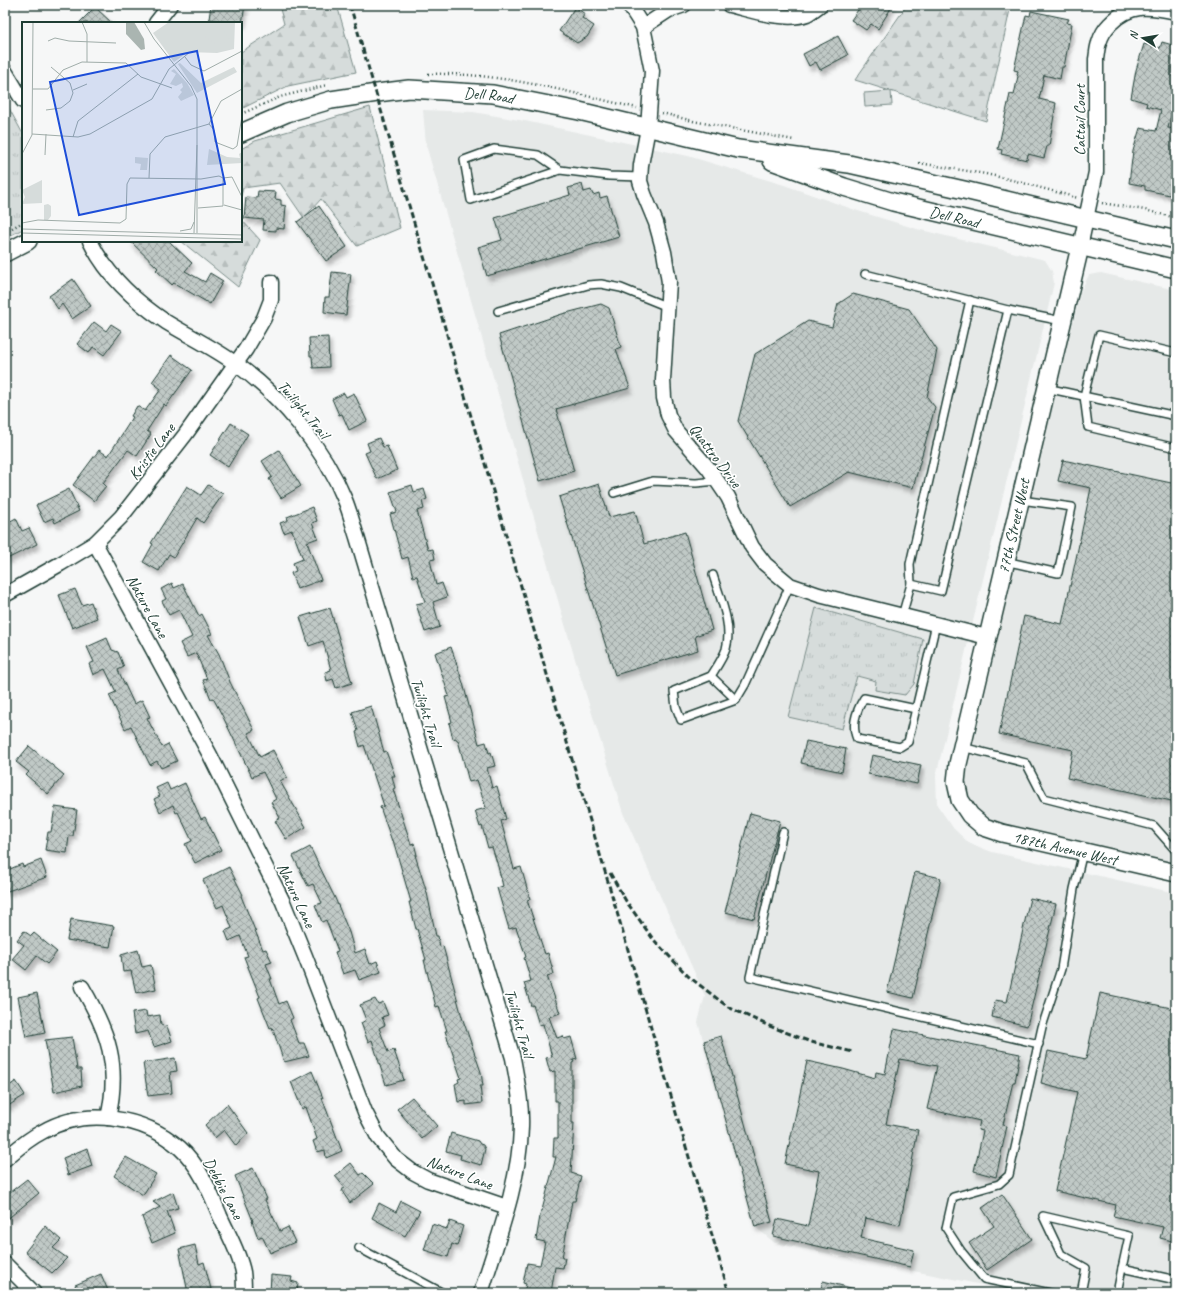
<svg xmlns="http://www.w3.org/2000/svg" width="1181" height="1298" font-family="Caveat,sans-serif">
<defs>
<pattern id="grass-tufts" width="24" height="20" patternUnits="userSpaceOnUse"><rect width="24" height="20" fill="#d6dcdb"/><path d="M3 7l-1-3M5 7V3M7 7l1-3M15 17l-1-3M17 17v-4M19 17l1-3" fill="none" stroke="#b7bebd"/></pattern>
<pattern id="forest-firs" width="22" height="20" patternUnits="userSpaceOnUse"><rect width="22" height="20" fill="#d6dcdb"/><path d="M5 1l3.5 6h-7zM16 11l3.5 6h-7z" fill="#b7bebd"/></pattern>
<pattern id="building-cross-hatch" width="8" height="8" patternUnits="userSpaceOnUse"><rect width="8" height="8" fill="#c0c9c6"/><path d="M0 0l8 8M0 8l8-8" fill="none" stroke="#9ba4a2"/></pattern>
<filter id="shadow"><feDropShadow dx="2.5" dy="4.5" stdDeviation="2" flood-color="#0004"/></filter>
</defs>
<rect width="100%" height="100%" fill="#f6f7f7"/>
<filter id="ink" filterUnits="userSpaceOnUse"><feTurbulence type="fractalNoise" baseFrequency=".025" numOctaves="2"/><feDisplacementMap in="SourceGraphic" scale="8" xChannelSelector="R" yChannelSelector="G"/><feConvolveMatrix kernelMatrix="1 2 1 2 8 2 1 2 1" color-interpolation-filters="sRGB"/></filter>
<g filter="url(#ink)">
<g fill="#e6e9e8">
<path d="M423,110L473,112L525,121L688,156L784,185L858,211L917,229L1045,260L1052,271L1054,283L936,776L937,805L954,829L969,843L992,852L1176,893V1293H1022L775,1243L755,1227L698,1022L705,996L623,813L575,659L426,145Z"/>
<path d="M1101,273L1176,290V864L994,823L978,812L968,797L965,781L1045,436L1081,290L1089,275Z"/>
</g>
<g fill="url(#grass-tufts)" stroke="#7a8c88">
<path d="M5,101L23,134V229L5,238Z"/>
<path d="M816,608L923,639L914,684L905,695L875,690L876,681L857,676L842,729L788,717Z"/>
</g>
<g fill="url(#forest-firs)" stroke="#7a8c88">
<path d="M279,5H337L356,72L288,86L241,109V52L284,24Z"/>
<path d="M907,5H1011L986,121L855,80Z"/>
<path d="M370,107L400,228L357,246L321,199L304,218L280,183L243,188L241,196V149L255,141Z"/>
<path d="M241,219L260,240L238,287L181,241H241Z"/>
</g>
<path fill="#d6dcdb" stroke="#7a8c88" d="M891,91L892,105L865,107L864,93Z"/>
<g fill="url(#building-cross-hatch)" stroke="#1f3d34" filter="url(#shadow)">
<path d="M211,5H245L242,24L209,19Z"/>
<path d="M867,5H893L878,29L871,24L866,30L851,20L860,7L864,9Z"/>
<path d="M95,7L112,23H79Z"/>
<path d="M575,7L585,14L582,18L594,26L587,37L577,43L559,31Z"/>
<path d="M1031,11L1069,19L1067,23L1072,24L1064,67H1062L1060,79L1044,75L1040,95L1039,99L1056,103L1049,146H1047L1044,158L1028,154L1027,160L1001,154L1002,150L998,149L1010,94L1014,95L1018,76L1017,75L1018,71L1014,70L1026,15L1030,16Z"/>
<path d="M838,36L848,55L820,70L816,62L809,66L803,54Z"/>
<path d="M1162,42L1176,46V108L1173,107L1168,128L1176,129V184L1175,191L1171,190L1170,195L1145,190V186L1129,183L1133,151L1140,128L1156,131L1161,110L1146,106L1147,103L1131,98L1136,70L1144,44L1160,48Z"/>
<path d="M582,184L584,192L591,190L593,195L599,193L600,198L607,196L619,237L487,276L478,247L502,240L495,218L570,195L568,188Z"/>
<path d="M258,191L276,192L275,199L281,200V205L286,206L284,229L276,228V231L263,230L264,220L244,218L246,197L257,198Z"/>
<path d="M319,206L347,247L326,261L297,222Z"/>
<path d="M130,241H169L192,263L185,271L205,282L210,273L223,281L210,304L174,283L172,285L156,270L158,268Z"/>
<path d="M332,272L351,274L346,315L324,312L325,297H329Z"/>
<path d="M73,279L91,306L72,319L62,304L58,309L49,296Z"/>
<path d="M853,294L909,309L937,350L927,397L935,407L913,488L849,472L790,507L738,421L755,354L808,321L832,327L838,304Z"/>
<path d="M601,304L609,308L621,347L616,349L630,388L556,409L574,471L540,481L499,335L562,314Z"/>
<path d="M94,322L106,331L111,324L122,331L104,355L93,347L89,353L77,344Z"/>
<path d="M328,337L329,367L313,368L312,356H310L309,338Z"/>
<path d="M171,355L192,370L166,406L164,404L147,431L151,434L137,456L128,450L103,483L106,486L94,501L73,485L99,450L108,456L133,417L131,416L137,406L145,411L161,389L152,382Z"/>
<path d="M344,393L346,397L354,393L367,421L349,430L342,414L339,415L332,399Z"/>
<path d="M231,423L248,434L228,467L210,455Z"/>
<path d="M379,438L383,447L387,446L397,470L377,479L365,453L370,451L367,443Z"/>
<path d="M279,450L301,486L281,498L269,479L272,477L262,461Z"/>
<path d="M1063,460L1176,484V802L1067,778L1073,750L999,734L1024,616L1062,624L1091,488L1058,481Z"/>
<path d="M599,484L609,517L635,511L644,544L685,532L712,630L695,636L698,650L615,675L559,497Z"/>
<path d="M208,485L223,494L203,523L197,518L174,557L169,554L159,571L143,562L153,544L151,543L187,486L201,495Z"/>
<path d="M412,485L414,492L424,489L427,499L422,501L424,509L417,511L428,550L433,549L435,559L430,560L436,585L442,583L447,597L433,602L440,627L425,632L416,604L425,602L417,576L413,577L408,557L402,559L390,514L397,512L390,492Z"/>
<path d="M69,489L79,511L55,523L53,518L44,522L36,505Z"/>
<path d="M312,507L317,521L312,523L318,538L307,542L321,580L297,589L291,573L296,571L293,563L303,559L292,530L284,533L280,523L288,520L287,517Z"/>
<path d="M16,518L22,531L29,528L37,544L5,560V524Z"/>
<path d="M172,583L174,588L183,584L199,616L202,614L212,634L208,635L219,654L230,682L254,730L248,733L260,757L273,750L287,777L280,781L306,827L286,839L275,821L280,818L271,802L276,799L263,772L252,777L223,717L213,698L211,699L203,680L207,679L196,653L187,657L180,643L192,637L179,610L169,615L162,601L166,599L161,589Z"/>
<path d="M75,589L82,605L91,602L97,618L72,628L59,595Z"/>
<path d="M330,608L352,683L336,688L333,679L327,681L325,672L331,670L323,641L309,646L300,617Z"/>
<path d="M107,638L112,650L118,652L124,667L118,670L134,704L142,700L150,717L147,718L162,747L168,744L177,761L161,768L157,761L150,765L131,726L125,729L109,695L116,692L105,669L93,675L89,664L94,662L87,647Z"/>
<path d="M451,647L463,683L479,744L486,742L489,753L491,752L495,766L487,768L492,788L497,786L506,819L501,821L514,869L521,867L530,899L527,900L545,954L548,953L554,974L547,976L560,1013L549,1017L557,1038L563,1036L564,1039L571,1037L577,1059L573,1060L574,1062L572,1063V1123H574L571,1173L581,1176L575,1201H572L562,1258H565L563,1268L555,1267L551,1293H524L526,1284L523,1283L527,1263L540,1265L545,1242L536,1240L541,1210H542L556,1157H553L554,1138H558V1101H555V1071L550,1072L546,1058L552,1057L543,1024L539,1025L533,1005L531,1006L524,983L531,981L524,958L526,957L516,927L509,929L497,888L503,886L497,863L492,847L488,848L482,826L480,827L475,811L486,808L477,780L469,782L458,740H456V738L453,739L449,723L452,722L445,697L449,696L435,653Z"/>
<path d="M371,706L384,752L386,751L395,776H392L395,788L393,789L411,844L414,843L417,855H415L427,893L436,936H438L440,947L443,946L462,1017L481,1072L483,1086H480L482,1103L466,1105V1101L458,1102L455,1084L459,1082L458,1079L461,1078L445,1031H447L439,1006L436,1007L424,960H426L417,929H416L409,902H411L393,840L392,841L380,807L384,806L364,745L360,747L356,732L358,731L352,712Z"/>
<path d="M806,741L846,749L842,772L801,763Z"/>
<path d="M29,746L64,775L48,794L26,775L29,772L16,762Z"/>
<path d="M872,755L921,765L917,784L868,774Z"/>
<path d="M167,783L170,790L185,783L201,819L205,817L221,850L195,863L185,844L192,841L178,812L176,813L173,805L160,812L154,799L160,796L156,788Z"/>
<path d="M55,807L77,810L73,836H69L67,853L45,850L48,832H51Z"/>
<path d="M750,813L780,821L754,919L725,912Z"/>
<path d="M310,847L335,898L349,932L355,953L365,949L370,964L377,961L381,972L359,980L355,970L343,974L335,952L338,951L326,920L322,922L315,905L322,903L313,884L308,886L293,856Z"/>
<path d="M41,860L47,877L5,892V871L22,864L23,867Z"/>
<path d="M229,867L243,895L241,896L263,950L266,949L272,962L266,964L272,979H270L279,1004L286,1001L293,1018L290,1020L299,1043H304L309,1056L284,1062L272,1027L270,1028L258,998L260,997L244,957L248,956L240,936L229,941L225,931L232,928L223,905L217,908L203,880Z"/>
<path d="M915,872L941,878L913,998L887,992Z"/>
<path d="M1030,898L1056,904L1027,1026L992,1017L995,1000L1007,1002Z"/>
<path d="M71,919L114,926L110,947L67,940Z"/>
<path d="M24,931L31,936L34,933L57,952L47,964L37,956L26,970L12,959L24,945L17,940Z"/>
<path d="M138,950L142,967L151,965L156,989L136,993L131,971L123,972L121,955Z"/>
<path d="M37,993L45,1033L26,1037L18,997Z"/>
<path d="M1100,993L1176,1009V1242L1160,1238L1163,1227L1113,1216L1116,1205L1055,1191L1077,1092L1041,1083L1048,1051L1086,1059Z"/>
<path d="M375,999L378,1004L383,1002L388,1015L382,1017L385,1025L379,1028L388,1052L394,1050L404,1080L386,1085L372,1040L368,1042L361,1023L366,1020L360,1005Z"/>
<path d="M146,1011L147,1017L160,1015L161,1025L167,1026L172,1041L154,1047L148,1031L135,1034L132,1013Z"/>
<path d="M894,1029L1020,1054L1015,1082H1013L1003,1125L1007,1126L996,1177L974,1171L983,1131L978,1130L980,1121L927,1109L937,1066L900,1059L886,1124L918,1130L900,1225L865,1218L861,1238L914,1250L910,1267L773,1236L777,1219L808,1226L819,1171L785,1164L807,1061L843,1069L875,1078L876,1072L885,1074Z"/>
<path d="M721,1036L772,1222L755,1227L704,1041Z"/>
<path d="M72,1037L77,1069H81L82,1086L54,1092L45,1040Z"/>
<path d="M175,1058L177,1071L170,1072L172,1093L148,1096L143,1063Z"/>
<path d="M312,1071L323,1098H322L342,1151L326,1158L325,1150L317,1152L313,1141L317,1139L306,1107L302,1109L291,1082Z"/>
<path d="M16,1081L25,1095L5,1108V1089Z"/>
<path d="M412,1097L437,1126L422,1139L397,1109Z"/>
<path d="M227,1104L248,1133L236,1146L224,1130L215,1138L205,1125Z"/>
<path d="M451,1133L478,1141L480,1144L483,1145L485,1149L481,1165L460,1159L461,1155L446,1151Z"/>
<path d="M87,1148L92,1166L68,1175L63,1158Z"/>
<path d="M126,1157L156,1174L143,1195L114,1176Z"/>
<path d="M351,1163L360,1175L363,1173L374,1184L350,1203L341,1190L345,1188L335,1176Z"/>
<path d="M253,1168L267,1199L265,1200L280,1231L288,1227L295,1242L270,1253L262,1236L258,1238L252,1221H253L235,1176Z"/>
<path d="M27,1179L39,1193L5,1221V1196Z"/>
<path d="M173,1192L178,1208L167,1211L175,1233L152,1243L142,1217L160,1207L153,1202Z"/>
<path d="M1002,1194L1032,1239L987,1270L969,1243L994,1226L982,1208Z"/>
<path d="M401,1201L420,1211L405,1236L372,1218L379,1203L396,1212Z"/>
<path d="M450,1221L463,1226L457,1246L452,1244L448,1257L424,1250L432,1224L447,1229Z"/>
<path d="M45,1226L61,1240L53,1248L67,1258L52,1273L25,1252Z"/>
<path d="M195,1245L199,1264L204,1262L211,1289L196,1293H188L179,1249Z"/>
<path d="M101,1274L109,1293H78L75,1285Z"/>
<path d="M271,1275L292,1277L291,1281L298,1283L297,1293H270Z"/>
<path d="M823,1281L855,1289L854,1293H820Z"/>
</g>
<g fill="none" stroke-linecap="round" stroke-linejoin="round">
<g stroke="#1f3d34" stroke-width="10">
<g id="service">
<path d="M560,170L538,155L494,149L464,160L471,200L560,170L609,176L641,177"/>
<path d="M865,274L1008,310"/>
<path d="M498,311L588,285L601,284L621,288L668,307"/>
<path d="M1176,353L1099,335L1084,396L1088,427L1176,448"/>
<path d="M1046,388L1176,416"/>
<path d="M614,493L653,481L696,483L717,481"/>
<path d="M1005,561L1058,573L1072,507L1021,500"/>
<path d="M713,575C720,598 733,625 726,649C723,658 716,668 711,676L674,691L676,707L681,720L736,700L745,685L790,585"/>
<path d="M911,584L910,564L970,300"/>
<path d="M902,616L911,584L941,591L1008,310L1062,321"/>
<path d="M711,676L736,700"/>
<path d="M916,709L864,698C856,711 851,725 857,739L900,747L908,742L936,624"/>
<path d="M962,747L1026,763L1044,798L1154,826L1176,851"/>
<path d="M783,832L750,977L1039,1044"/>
<path d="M359,1248L443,1293"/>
<path d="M1050,1293L984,1279L961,1251L946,1228L953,1197L999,1184L1009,1175L1042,1027L1061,969L1074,889L1083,852"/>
<path d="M1081,1293L1086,1268L1061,1254L1043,1216L1129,1236L1122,1268"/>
<path d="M1117,1293L1122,1268L1176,1280"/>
</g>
</g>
<g stroke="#1f3d34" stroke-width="17">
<g id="minor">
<path d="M629,5L643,27L652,71L648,128L641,165L640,181L644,194L656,223L664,252L669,282L663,380L664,398L668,415L676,431L709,469L728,497L752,547L765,564L790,585L819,595L987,637"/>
<path d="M729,5C751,10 785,22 807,14C811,12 816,8 820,5"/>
<path d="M156,23L170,5"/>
<path d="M643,27L669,10L684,5"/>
<path d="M5,71L23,101"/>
<path d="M90,241C106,274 136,302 166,322C189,336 214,348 236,364C281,396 324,448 345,500C350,512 353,525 357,537L513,1058C517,1081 522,1103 521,1127C520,1181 497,1241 481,1293"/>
<path d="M1080,247L1096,172V59C1097,54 1097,48 1099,43C1101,36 1105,29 1110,24C1130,3 1150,6 1176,12"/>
<path d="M95,543L210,755L283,902L305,956L365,1112L378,1137L396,1159L413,1172L428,1180L507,1207"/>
<path d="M5,595L60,564L95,543L121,517L185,435L246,349L264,318L271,300V282"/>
<path d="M82,987C109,1033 120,1065 108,1118"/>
<path d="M5,1159C17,1149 28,1139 42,1132C85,1107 143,1116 180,1148C200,1166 210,1192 220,1216C228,1234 239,1252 243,1272C244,1279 244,1286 244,1293"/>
<path d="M5,1264L34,1293"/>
</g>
</g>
<g stroke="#1f3d34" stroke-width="20">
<g id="tertiary">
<path id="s1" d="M241,133L287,113L331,100L377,93L409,89L493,94L579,111L738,149L849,164L964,190L1176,240"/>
<path id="s2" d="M772,161L844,187L893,202L1176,269"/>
<path id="s3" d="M1080,247L958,764L956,782L960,800L970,815L984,827L1002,833L1176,873"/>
<path d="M5,253L28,241"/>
</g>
</g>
<g stroke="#1f3d34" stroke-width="2.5" stroke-dasharray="1 3" stroke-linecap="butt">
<path d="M428,74C500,72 568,92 637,108"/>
<path d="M662,113L693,121L794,140"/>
<path d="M241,114L280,97L327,85"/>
<path d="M919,163L986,174L1016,181L1078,198"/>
<path d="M1102,203L1145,210L1176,218"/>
<path d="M5,232L23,222"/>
</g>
<use href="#service" stroke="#fff" stroke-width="7"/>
<use href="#minor" stroke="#fff" stroke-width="14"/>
<use href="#tertiary" stroke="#fff" stroke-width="17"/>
<g stroke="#1f3d34" stroke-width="3" stroke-dasharray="6 3" stroke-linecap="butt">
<path d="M350,5L729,1293"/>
<path d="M610,873L626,901L653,939L688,976L728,1007L767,1025L811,1042L853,1052"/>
</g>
</g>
</g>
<g text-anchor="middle" stroke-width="3.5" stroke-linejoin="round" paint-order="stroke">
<g font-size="16" fill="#1f3d34" stroke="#fff">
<text dy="6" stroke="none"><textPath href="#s1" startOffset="255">Dell Road</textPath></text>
<text transform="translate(1079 120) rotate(-90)" y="6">Cattail Court</text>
<text dy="6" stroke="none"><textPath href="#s2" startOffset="191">Dell Road</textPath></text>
<text transform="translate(304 409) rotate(50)" y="6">Twilight Trail</text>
<text transform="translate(151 451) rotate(-53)" y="6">Kristie Lane</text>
<text transform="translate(716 455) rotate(53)" y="6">Quattro Drive</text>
<text transform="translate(1013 526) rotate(-77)" y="6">77th Street West</text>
<text transform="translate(148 606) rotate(61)" y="6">Nature Lane</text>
<text transform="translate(427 712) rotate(73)" y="6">Twilight Trail</text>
<text dy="6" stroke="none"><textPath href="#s3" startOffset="688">187th Avenue West</textPath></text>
<text transform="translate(297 895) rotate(65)" y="6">Nature Lane</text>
<text transform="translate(520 1023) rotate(74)" y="6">Twilight Trail</text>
<text transform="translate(460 1172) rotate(21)" y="6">Nature Lane</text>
<text transform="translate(224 1188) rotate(62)" y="6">Debbie Lane</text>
</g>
</g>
<g transform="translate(22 22)">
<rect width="220" height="220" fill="#f6f7f7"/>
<path d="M147,0H213L212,27L195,31L166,30L152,40L131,11ZM113,135L126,136L125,148H118L119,142L113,141ZM20,158V181L0,182L3,175L0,168ZM26,182L29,184V194L26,198H22V183Z" fill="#d6dcdb"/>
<path d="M158,41L179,61L212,45L215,50L175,71L156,42ZM152,47L165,61L172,73L159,79L156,75L160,70L158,68L161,65L160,61L154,64L148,62L154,52L149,49ZM187,127L205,135L218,136L217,132L220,130V141L185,143Z" fill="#d6dcdb"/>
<path d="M198,4L209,19L207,20L194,22L182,14Z" fill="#d6dcdb"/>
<path d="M112,0L122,17L123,27L119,28L104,12V1Z" fill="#aab5b1"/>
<path fill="none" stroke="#a0ada9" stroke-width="1" d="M60,0L65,12V40M122,0L132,17L169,64L175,77V211M26,19L33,16L47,19L94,21M163,35L169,43L182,49L220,29M11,67H26L41,48L60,40L104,41L119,55L150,66M51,68L65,62M24,88L39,86L48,79L51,71L48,61L29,45M187,102L192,108L193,120L211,127L215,124L220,94M10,112L56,115L68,112L130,77L147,47L168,30M51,115L56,99L116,52M0,132L10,113L11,0M23,133L24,112M127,156L128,132L143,115L187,102L199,79L220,67M201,156L210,155L220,175M202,183L220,188M176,186L201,184V156M0,201L16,198L98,201L104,197L105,162L108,156L179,157L197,154L201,156M0,207L220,213M158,209L169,207L172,200M0,211L220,217M172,211L175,123"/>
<path fill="#1d4ed8" fill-opacity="0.15" stroke="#1d4ed8" stroke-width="2" d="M175,29L203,162L57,193L28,60Z"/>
<rect width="220" height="220" fill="none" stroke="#1f3d34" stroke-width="2"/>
</g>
<rect width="1181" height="1298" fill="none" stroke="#fff" stroke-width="20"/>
<rect x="10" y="10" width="1161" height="1278" fill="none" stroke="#1f3d34" stroke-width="1.5" filter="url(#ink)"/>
<g transform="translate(1143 38) rotate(282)" stroke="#ffffff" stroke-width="3" paint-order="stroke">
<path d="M0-3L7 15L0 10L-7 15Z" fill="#1f3d34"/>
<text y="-6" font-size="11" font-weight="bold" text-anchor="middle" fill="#1f3d34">N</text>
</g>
</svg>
